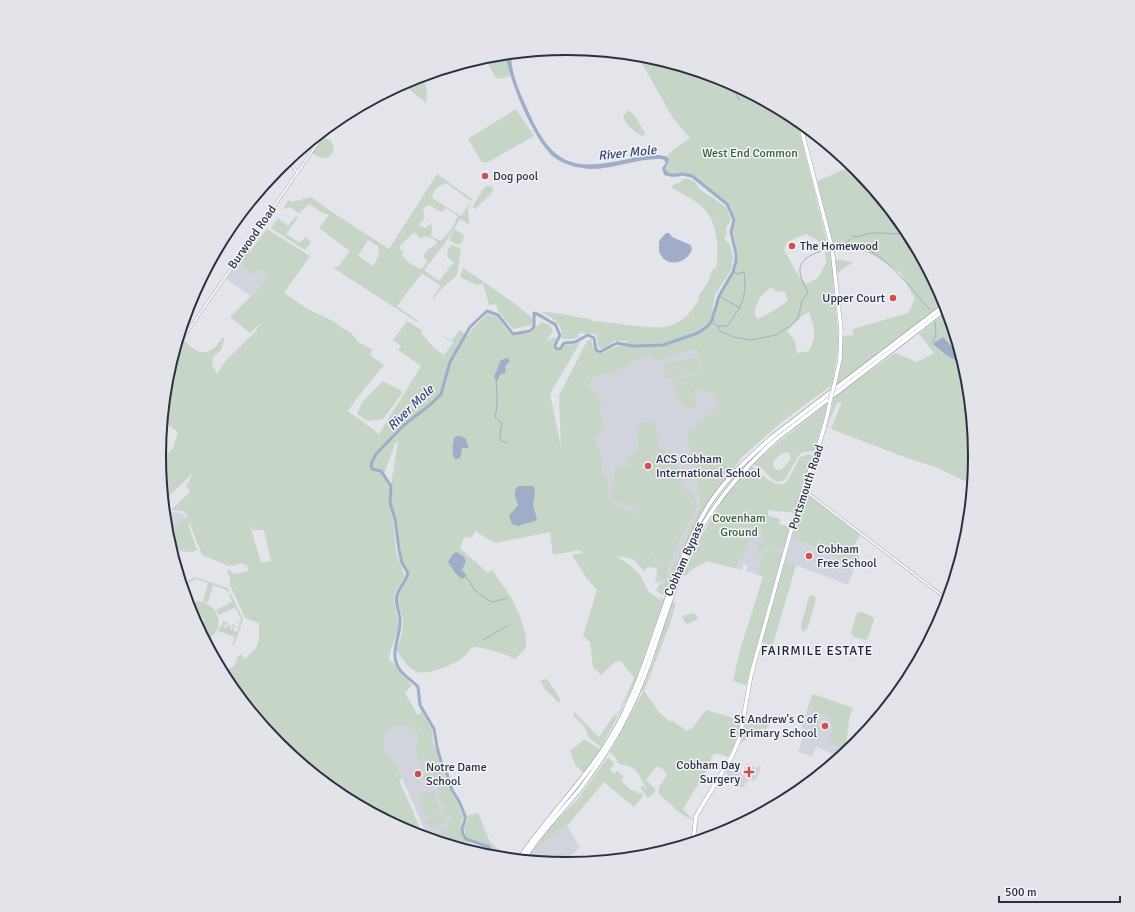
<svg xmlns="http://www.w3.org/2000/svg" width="1135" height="912" font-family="Signika,sans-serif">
<rect width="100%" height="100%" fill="#e3e5eb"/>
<g fill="#d2d4dd">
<path d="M242,257L267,275L251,296L226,279Z"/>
<path d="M697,349L702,373L694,389L713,393L718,406L696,426L686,432L701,504L665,582L658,583L655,582L657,568L645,534L646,516L620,508L608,496V478L602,475L603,456L595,437L605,429L600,412L602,402L589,385L594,376L617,372L632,362L649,355L656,361Z"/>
<path d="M768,510V516L780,519L779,524L791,527L775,580L746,571L748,565H743L742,570L737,569L738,562L751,534Z"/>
<path d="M171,512L181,513L187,518L170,530L166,524L165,513Z"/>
<path d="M792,537L855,567L848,585L785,561Z"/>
<path d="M813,694L853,708L849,719L845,750L844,755L841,757L816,747L812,756L798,752L805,731L801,726Z"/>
<path d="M392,720L412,721L418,730L457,830L427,836L399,770L385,751L386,731Z"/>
<path d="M747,763L757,768L759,766L761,767L757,779H755L754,781L749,779L744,787H740L734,783L725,772L729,766L741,774Z"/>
<path d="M567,826L580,847L564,862L563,860L559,863L528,860L538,847Z"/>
</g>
<g fill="#c6d5c5" fill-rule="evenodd">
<path d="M506,54L511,76L497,79L488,64L485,57Z"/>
<path d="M637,55L647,56L724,79L796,118L827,242L835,260H842L853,263L845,267L833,278L839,344L832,385L783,421L742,457L703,510L678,559L666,596L656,591C657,587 660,583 665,582L701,504L686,432L696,426L718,406L713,393L694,389L697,407L688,409L678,400L673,380L702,373L697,349L656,361L649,355L632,362L617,372L594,376L589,385L602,402L600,412L605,429L595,438L603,456L602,475L608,478V496L620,508L644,515L626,505L617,503L611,495L616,465L627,467C626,458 631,454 639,451L637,423L654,422L659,445L662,449L675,457L678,469L683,477V488L692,493L696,502V508L682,533L664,578L658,580V566L647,538L657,568L649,567L644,571L633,559L616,556L630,565L640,575L649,592L660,600L661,598L664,599L636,680L618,716L601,747L589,738L584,726L573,715L574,712L599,737L614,715L617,716L634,678L621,661L615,662L601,675L593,667L590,642L583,636L597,590L585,576L572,555L582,553L580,550L553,555L550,532L495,543L475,531L472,538L464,537L460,548L488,573L492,570C505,588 519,607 524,629C526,635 526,642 526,648L515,659C509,655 481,646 474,647C468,649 466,656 461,659C450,665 426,677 415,671C407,667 402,657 396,650L402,634L403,618L396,600L397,595L407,578L399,550L395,519L390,503V498L388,499L393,519L396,552L405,577C402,582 397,588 395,593C391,603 400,618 398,630C395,641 390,647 389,660L393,662L402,675L412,685L405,693C409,701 414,706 417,715L422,712L432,730L433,743L438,754L439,765L444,773L451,792L458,803L463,817C458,827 460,840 472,845C477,847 482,846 487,850V854L484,855L452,845V843L450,845L411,833L341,795L279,744L228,682L217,661C227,673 234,671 238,656L241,654L245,659L256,648L259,640V623L245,618L230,585V577L227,571L228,569L234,574L248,571L247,565H244L242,563L232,566L231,565L229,566L202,555L190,524H188L197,550L192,552L180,551L179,549L172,546L171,548L167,535L166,524L170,530L187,518V515L183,511L171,510L190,492L186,485L189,482L192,474L164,501L160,458H163L173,448L178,432L163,421C166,391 166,364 183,339C189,346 201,357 211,350C216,348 219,342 222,338L225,337L221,350L213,357L212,364L217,374L226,360L253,334L262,322L250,333L230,317L255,292L267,275L257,268L254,274L238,262L247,250L250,251L267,229L310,256L284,293L306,308L335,322L343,329L347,330L353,335L358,342L372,349L371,355L367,353L384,365L357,398L348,411L379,434L421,366L398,350L401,346L393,340L407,321L423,331L421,333L433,347L444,355L453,343L452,341L446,339L441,336L452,340L460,330L468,336L472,329L487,314L497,317L511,335L531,333L541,322L550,325L553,331L546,342L554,337L556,339L553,344L555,351H560L565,345L575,344L581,341L550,394L561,448L559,396L587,341L591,339L594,350L600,354L629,341H614L607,347L600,349L598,346L597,336L595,334L579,333L578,337L574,339H562C564,325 554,319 543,313L542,311L590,319L595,322L598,321C615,323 655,330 670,326C683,322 692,311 699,299L698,297L708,282L713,269L716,268C719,251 718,225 706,211C698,201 683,194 672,188L673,185L679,183L684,179H689L696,183L698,188L726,207L731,220L726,228L727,234L724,238L730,245L733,257L731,270L715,295L712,311L735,269L738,257L733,231L735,221L727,203L692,175L681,173L671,175L667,173L665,169L669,160L668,154L690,138L673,118ZM806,234L820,242L825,252L826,263L818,278L806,284L798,275L784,250L787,242ZM771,287L776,291L785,292L788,301L775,310L757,319L754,312L760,297ZM809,312C815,329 817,335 809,351L797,353L795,341L787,331L802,316ZM398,441L391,485L388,484L386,481V475L384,474L395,444ZM248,519L252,530H264L271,561L261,562ZM409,725L413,730L409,732V734L417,732L419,737L418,739L419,744L418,746L417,745H415L422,769L424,768L420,753H424V754L422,757V759H427L428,766L430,767L431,773H426L424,777L425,779L429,778L435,782L439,792L438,793L445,817L450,816L452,820L451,821L446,819L448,828L427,836L424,837L399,780L403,778C398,768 392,760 385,751L386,731L391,726Z"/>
<path d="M423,76L427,92L426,103L403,84L412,79Z"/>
<path d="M516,109L534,136L488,162H482L468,139Z"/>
<path d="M629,110L637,119L645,134L643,136C634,133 626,125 623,116Z"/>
<path d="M323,137L331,141L334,149C329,162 322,159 312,153Z"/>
<path d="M853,165L907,230L945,302L837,385L843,336L853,335V329L908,313L915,299L901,273L878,258L858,248H837L833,245L816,182Z"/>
<path d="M437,174L472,199L468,209L469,224L460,219L445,243L424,270L439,281L454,262L447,257L448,249L452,245L461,249L457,275L438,292L432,301L434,295L441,286L422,273L397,306L418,321L417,322L332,267H338L350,251L319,228L329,215L323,213L309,204L299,213L290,207L283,209L288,200L292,202L311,197L329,210L389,249ZM446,183L471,201L461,216L432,198C433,190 438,186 446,183ZM429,205L441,212L446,208L458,216L451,230L441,241L431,236L432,227L431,224L425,228L419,225L425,217L423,208ZM414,232L421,239L424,236L432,238L438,243L427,250L423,257L428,261L421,269L409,263L401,254L403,253L402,250H400V246ZM368,240L378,246L379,255L373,266L358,256Z"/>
<path d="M488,186L493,187L492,193L475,209L473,207C475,201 480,197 482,190H484V187Z"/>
<path d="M296,216L298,217L286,234L300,243L305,237L311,242L305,250L271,228L278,218L288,226Z"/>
<path d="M454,229L464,235L463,241L458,245L449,240Z"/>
<path d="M463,268C486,284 511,299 532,318V325L513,329L498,311L496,304L489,305L483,284H481L476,285L460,277Z"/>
<path d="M948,311L968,377L975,456L974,473L967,482L938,468L904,457L831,429L841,404V401L839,403H837L828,424L829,428L827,427L834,397L895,353L917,362L934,353L919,334Z"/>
<path d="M695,358L699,364L700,372L665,379V363Z"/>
<path d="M383,381L403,392L383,419L368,421L357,414L362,402Z"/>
<path d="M828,403L815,451L803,452L798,456L786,478C776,488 769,475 762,469C759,467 756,466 753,464L769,450ZM785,452L789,453L791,459L781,470H776C768,464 778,456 785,452Z"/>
<path d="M809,454L813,456L801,488L795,513L768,510V516L780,519L779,524L791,527L783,549L769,548L767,542L762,539V532L764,529L760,527L758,534L752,535L751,534L743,558L741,557L738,562L737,569L707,561L693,569L685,576L683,575L700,538L724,498L751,466C762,473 770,486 784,484L788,480L800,457Z"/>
<path d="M804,492L860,535L851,551V552L860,556L855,567L792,537Z"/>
<path d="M763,542L767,544L768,548L764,550L762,556L755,552L758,545H757Z"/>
<path d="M771,550L782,552L775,580L778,581L785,561L796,565L772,648L759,640L746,685L733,681L740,650L763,577L759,575L760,571L757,569L759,568C761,561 762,552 771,550Z"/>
<path d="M195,577L228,588L229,592L228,593L226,590L213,585L208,602L203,601L208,583L196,579L183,586L182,584Z"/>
<path d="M229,594H231L243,619L234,645L232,646L235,637L218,631L219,626L222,627L223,621L228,623L227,624H225L224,628H226L227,625L231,626L230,629L232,630L233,626H231L232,624L235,625L236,622H239L240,619L239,623H236L233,630L237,632L241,619L235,607L219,615L216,610L232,602Z"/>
<path d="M811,595L814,596L816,599L808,627L805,631H803L801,630V626L809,597Z"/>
<path d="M198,601C219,603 226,628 209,639L202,626L204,622L203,618L197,616L190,603Z"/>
<path d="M672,602L676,603L670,624L644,691L659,712L670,722L671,720L687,731L692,728L706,710C711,712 730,716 732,718C735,720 736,722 740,724L735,745L728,757L719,754H714L711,758V763L683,809L692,819H690L679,812L659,794V787L667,775L663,769L657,766L646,780L655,789V792L648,798L640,788L643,785L645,789L646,788C638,772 637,767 619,764L616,758L610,752L643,692L642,691L654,660Z"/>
<path d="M861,612L872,616L874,620L868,638L865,640L854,637L851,634L856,615L858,613Z"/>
<path d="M693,613L697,616L698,619L688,624L685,623L682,616Z"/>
<path d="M547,679L556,692L560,700L559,703L544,688L540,680Z"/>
<path d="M813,694L853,708L849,719L846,748L830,744L832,739L829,737L834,728L828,719L829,716L807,710Z"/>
<path d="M746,718L772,722L766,729L765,730L763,728L741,743Z"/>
<path d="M585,739L587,741L600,749L584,773L576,766L570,751Z"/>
<path d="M608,757L614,763L610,770L614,774L617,771L624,777L621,781L632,791L635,790L639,794L641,792L643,796L634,807L604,782L567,826L538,847L528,860H526L552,825L577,800Z"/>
<path d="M434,791L441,813L427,817V816H425L419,798L420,797V795Z"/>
<path d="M443,813L446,823L429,828L426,819Z"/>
<path d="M478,813L490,842L499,850L497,853L499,857H494C494,841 476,844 466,836L464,827L468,820L466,816Z"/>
</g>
<g fill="#a0adc9">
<path d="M506,54H511C511,76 522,97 531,117C555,170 580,170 632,158C644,156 657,153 668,157L669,160L665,169C669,175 674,174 681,173V176L672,177L664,175L662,168L666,163L664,160L662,159C638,158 614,169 590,169C578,168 565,165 555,158C535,143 508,79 506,54Z"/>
<path d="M666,233H669L672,237L691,245L692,250C686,264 665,269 659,251C659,249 659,244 659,241Z"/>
<path d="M943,337C948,343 961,356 963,362L962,364L946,355L933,344Z"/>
<path d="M508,358L510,361L505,366L506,372L500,375L497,381L494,377L500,362L501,360Z"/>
<path d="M457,436H460L465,438L469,448H462L461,456L458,459H455C451,453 453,445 454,438Z"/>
<path d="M518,486H533L535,490L533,505L537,520C531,523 524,523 518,526L512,524L509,516L518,505C516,497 512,493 518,486Z"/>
<path d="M456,552L463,556L466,561L462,570L467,576L462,579L456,574L448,562L452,555Z"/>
</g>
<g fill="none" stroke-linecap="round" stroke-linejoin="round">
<g stroke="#a0adc9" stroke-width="1">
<path d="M732,84L739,100"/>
<path d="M837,247C844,247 852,246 859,247C886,253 912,290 930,310"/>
<path d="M841,247L854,236L859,237C873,229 892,236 909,233"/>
<path d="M719,296L740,308"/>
<path d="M711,322L718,326L720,331L733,337L751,340L776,335L790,326L798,318L802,301L808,292C791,264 802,257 829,248"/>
<path d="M719,326H727C742,306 747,297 744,272L738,274L733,272"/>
<path d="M933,343L936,334L935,322"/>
<path d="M496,380C497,392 498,405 495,417L502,423L500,434L501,441L507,443"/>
<path d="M466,577C470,581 472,587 476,591C479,594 489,601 493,602L507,598"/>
<path d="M483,640L507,626"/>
</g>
<path stroke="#a0adc9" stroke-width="3" d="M492,857L489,847L466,839L463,834L462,828L465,820V816L460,803L452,790L447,774L442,765L437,747L434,729L420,705L418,687C413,681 405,677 400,670C388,653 401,638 400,620C400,612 394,603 397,595C399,587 406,582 408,573L402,563L399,550L395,519L390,503L391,486L381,471L372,469L371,464L376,454L404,425L431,404L441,394L450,362L470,327L487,311L498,315L513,334L530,331L534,327V313C542,315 547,321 555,324L560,335L555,345L556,349H560L564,343L575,342L588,335L594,338L596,350L600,352L617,343L633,346L663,345L698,333L708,326L712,320L719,296L733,272L736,261V254L731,232L734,220L727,204L692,176L682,174L678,175"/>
<g stroke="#a8abb5" stroke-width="3">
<g id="minor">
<path d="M289,159L297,173"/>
<path d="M176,348L329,127"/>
<path d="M804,490L948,600"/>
</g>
</g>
<g stroke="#a3a7b6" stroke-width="4.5">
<g id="major">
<path d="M799,120L832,248L841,329L840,359L835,382"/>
<path d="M693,842L696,816L732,756L740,737L751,675L797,509C808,472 824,438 830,401"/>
</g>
</g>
<g stroke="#8b90a1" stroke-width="5">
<g id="highway">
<path d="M519,859C552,810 597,769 623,715C657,646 669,569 710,503C726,478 750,457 772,437L946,304"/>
<path d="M523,860C539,834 561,812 580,789C598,765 615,740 628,713C656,658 667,596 694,541C714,502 743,469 775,440L947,308"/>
</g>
</g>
<use href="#minor" stroke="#f6f7f9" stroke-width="2"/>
<use href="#major" stroke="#fff" stroke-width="3.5"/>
<use href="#highway" stroke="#fff" stroke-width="4"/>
<g stroke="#a3a7b6" stroke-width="4.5" stroke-linecap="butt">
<path id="major-bridge" d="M830,401L835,382"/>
</g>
<use href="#major-bridge" stroke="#fff" stroke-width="3.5"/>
</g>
<g fill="#cb514e" stroke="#f3f4f8" stroke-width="1.5">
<circle cx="485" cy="176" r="4"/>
<circle cx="792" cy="246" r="4"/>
<circle cx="893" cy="298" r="4"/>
<circle cx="648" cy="466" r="4"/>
<circle cx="809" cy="556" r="4"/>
<circle cx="825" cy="726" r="4"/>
<path d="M747 766h4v4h4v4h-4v4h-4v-4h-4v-4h4z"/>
<circle cx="418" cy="774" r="4"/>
</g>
<g text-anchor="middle" stroke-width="3" stroke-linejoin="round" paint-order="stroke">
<g font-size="12" fill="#3a5e39" stroke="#f3f4f8">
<text x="750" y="157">West End Common</text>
<text x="739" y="522">Covenham<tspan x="739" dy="14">Ground</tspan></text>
</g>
<g font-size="12" fill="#2c3043" stroke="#f3f4f8" text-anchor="start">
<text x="493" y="180">Dog pool</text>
<text x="800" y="250">The Homewood</text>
<text x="885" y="302" text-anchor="end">Upper Court</text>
<text x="656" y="463">ACS Cobham<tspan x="656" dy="14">International School</tspan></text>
<text x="817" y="553">Cobham<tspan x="817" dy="14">Free School</tspan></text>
<text x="817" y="723" text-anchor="end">St Andrew's C of<tspan x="817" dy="14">E Primary School</tspan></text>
<text x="740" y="769" text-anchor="end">Cobham Day<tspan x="740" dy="14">Surgery</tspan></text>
<text x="426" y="771">Notre Dame<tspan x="426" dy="14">School</tspan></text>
</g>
<g font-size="12" fill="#2c3043" stroke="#f3f4f8">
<text transform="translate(252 237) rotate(-55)" y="4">Burwood Road</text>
<text transform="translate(806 487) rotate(-72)" y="4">Portsmouth Road</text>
<text transform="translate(684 559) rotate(-66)" y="4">Cobham Bypass</text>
</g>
<g font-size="13" font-style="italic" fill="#374876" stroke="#f3f4f8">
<text transform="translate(627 152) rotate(-6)" y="5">River Mole</text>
<text transform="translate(410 407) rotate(-44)" y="5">River Mole</text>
</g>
<g font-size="13" letter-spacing="1" fill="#1e2134" stroke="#f3f4f8">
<text x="817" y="655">FAIRMILE ESTATE</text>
</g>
</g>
<path d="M0 0H1135V912H0ZM166 456a401 401 0 1 1 802 0a401 401 0 1 1-802 0Z" fill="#e3e4ea" fill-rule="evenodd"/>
<path fill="none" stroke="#2c3043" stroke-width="2" d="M166 456a401 401 0 1 1 802 0a401 401 0 1 1-802 0Z"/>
<path d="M999 896v6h121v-6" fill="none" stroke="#2c3043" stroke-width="2"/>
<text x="1005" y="896" font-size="12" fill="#2c3043" stroke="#f3f4f8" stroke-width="3" paint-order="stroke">500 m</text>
</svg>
